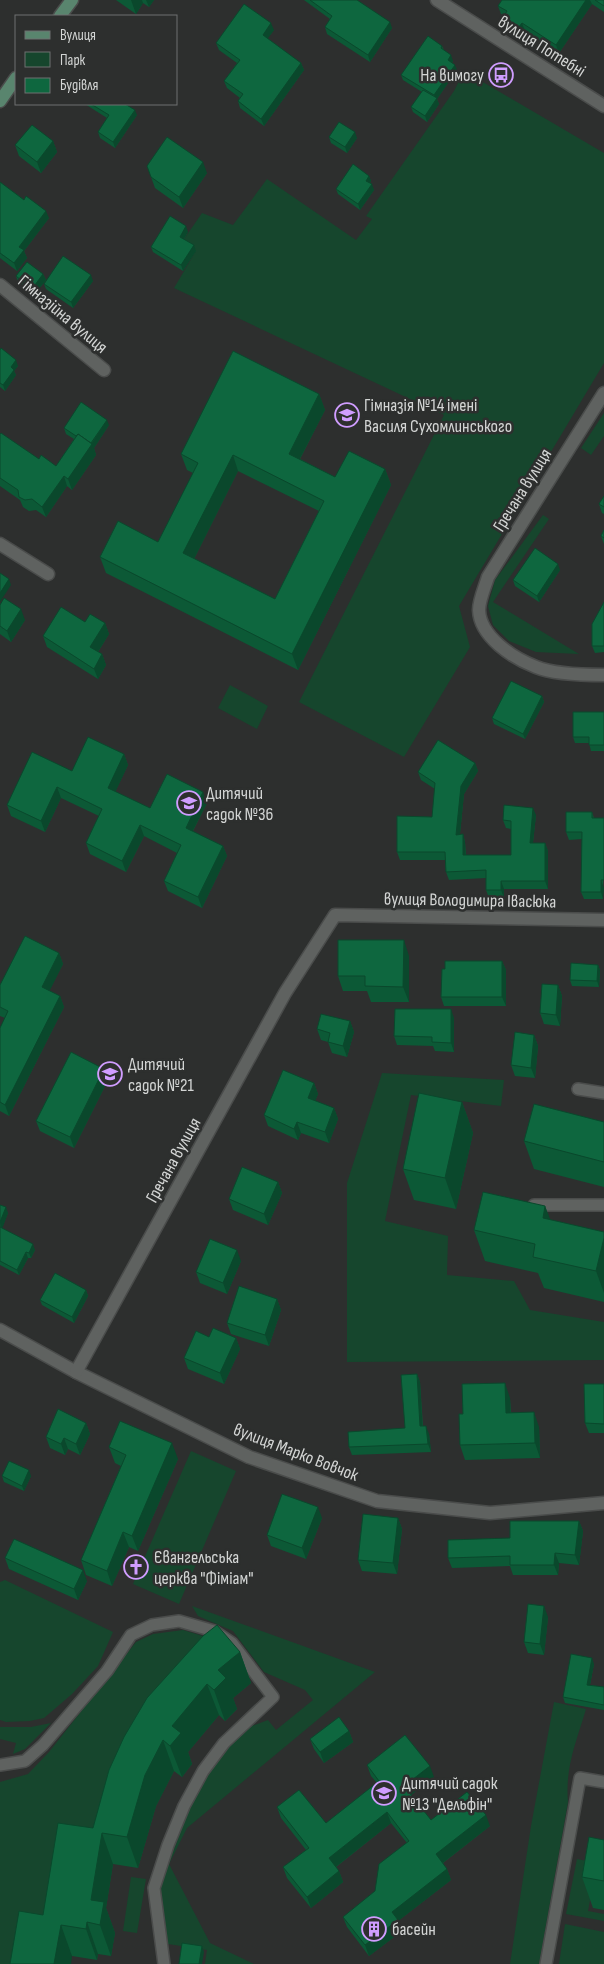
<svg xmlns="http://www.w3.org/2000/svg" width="604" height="1964" font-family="'Sofia Sans Condensed',sans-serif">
<rect width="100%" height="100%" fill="#2d2f2e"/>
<g fill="#16462d">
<path d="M464,71L604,153V363L459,606L470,647L404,757L299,702L444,415L174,288L196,251L182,242L202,213L233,225L267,179L356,240L372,219L366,216L454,91Z"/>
<path d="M604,413V436L591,455L581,448Z"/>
<path d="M543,515L549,519L493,602L579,654L536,652L509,641L493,625L488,606L495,580Z"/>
<path d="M230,685L268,706L257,729L218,708Z"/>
<path d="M382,1073L504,1080L501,1106L411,1095L385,1221L448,1236L447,1275L514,1281L530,1310L604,1322V1360L347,1362V1183Z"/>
<path d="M191,1451L236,1471L179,1604L133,1584Z"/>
<path d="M5,1580L113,1632L98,1666L72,1694L44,1718L30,1721L6,1722L0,1720V1582Z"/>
<path d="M192,1606L375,1672L187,1828L169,1864L210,1943L254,1964H205L207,1950L168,1944L160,1885L189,1810L207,1773L227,1749L249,1727L268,1720L276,1730L313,1700L305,1690L264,1672L233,1631L198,1616Z"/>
<path d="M183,1630L213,1639L49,1939L20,1964H0V1782L28,1774L49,1752L136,1642L153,1634Z"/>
<path d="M554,1702L586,1709C576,1743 565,1767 568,1802L539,1964H510L531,1826Z"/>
<path d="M51,1723L25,1749L13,1754L16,1743L0,1739V1727H31Z"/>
<path d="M577,1859L597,1863L588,1911L604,1914V1921L566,1914Z"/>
<path d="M131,1877L146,1879L137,1933L123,1931Z"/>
<path d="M565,1924L604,1932V1964H559Z"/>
</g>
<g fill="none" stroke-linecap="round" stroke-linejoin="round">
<g stroke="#4a4c4b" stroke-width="14">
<g id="service">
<path d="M578,1089L604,1093"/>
<path d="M534,1205H604"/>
<path d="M0,1765L25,1761L43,1745L107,1671L131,1635L152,1625L179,1621L214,1631L232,1643L273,1697L224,1743L203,1771L184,1806L168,1845L154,1888L164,1964"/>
<path d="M546,1964L580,1778L604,1782"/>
</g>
</g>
<g stroke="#4a4c4b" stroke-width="15">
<g id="minor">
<path d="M0,285L104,370"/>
<path d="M604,393L488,577C485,587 479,600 479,610C480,637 513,658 536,667C553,674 585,675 604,675"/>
<path d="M0,544L48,574"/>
<path d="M0,1330L76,1372L249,1457L377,1501L490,1513L604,1503"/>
<path d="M76,1372L285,993L335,915L604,920"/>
</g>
</g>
<g stroke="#4a4c4b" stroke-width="15">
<path id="tertiary" d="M437,0L604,106"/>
</g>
<g stroke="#4a4c4b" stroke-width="15">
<g id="secondary">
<path d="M60,16L72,0"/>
<path d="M0,101L16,78"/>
</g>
</g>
<use href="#service" stroke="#5f6260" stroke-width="11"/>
<use href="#minor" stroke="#5f6260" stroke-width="12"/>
<use href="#tertiary" stroke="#5f6260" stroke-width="12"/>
<use href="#secondary" stroke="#59856e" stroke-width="12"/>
</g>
<g fill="#0c5936" fill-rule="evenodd">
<path d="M116,0H154L149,7L143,3L136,14Z"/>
<path d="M304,0H357L392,28L370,62L327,34L325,27L330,19Z"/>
<path d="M502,0H604V12L592,4L559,53L525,31L521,37L506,26L503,18L504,16L501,14L498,6Z"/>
<path d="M274,30L267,39L301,63L304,70L264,126L240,108L238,101L240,98L227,88L224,81L237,63L219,50L216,43Z"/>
<path d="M442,46L444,50L453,61L452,63L457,70L437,99L439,104L427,122L413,112L411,107L422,92L403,80L401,75Z"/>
<path d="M85,104H125L137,115L115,148L100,138L98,132L107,118Z"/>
<path d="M329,137L357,138L347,153L331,143Z"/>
<path d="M53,141L57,152L41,173L19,156L15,145Z"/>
<path d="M147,166L207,173L183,208L155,188Z"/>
<path d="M369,176L371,181L370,183L374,190L360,210L338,194L336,189Z"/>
<path d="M0,182L49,218L24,251L27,258L17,271L0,258Z"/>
<path d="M188,232L184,239L196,251L183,271L153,252L151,247Z"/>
<path d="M43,274L46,280L34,295L18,282L16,276Z"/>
<path d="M93,281L73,308L46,289L44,284Z"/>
<path d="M0,350L18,366L14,371L16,375L5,391L0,387Z"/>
<path d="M319,394L325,410L300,459L335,477L385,469L391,485L298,670L106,573L100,557L158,542L193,473L187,470L181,454ZM238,471L319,511L275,599L194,559Z"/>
<path d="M109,425L94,448L96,455L72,490L67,486L46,517L36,510L29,511L23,507L20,500L0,486V434L39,459L56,466L74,439L66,434L64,428Z"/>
<path d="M604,496V514L602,513L599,504Z"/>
<path d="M604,530V544L601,536Z"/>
<path d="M560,570L539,602L515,586L513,580Z"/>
<path d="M604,602V652L595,653L592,646Z"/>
<path d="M0,605L25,620L11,642L0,634Z"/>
<path d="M85,622L105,623L109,634L98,652L102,654L106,665L98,679L47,647L43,636Z"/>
<path d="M542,696L544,702L525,739L494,724L492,718Z"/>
<path d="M604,712V751H591L589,743H575L573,737Z"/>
<path d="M124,754L128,765L115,792L150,808L207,803L193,831L223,846L227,856L202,908L168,891L164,881L177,853L144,836L126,872L90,854L86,843L99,816L61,798L45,832L11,816L7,805L72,771Z"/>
<path d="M475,763L478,771L464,794L460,834H463L465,842L466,855H511V829L506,828L503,820L536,815L533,843H545L548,851V889H504V898H489L486,890V878L449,880L446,872L445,860H400L397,852L432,817L435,789L421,780L418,772Z"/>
<path d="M592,812L594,818H604L603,899H584L581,892L582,839L569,840L566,832Z"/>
<path d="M59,953L63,964L49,991L60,996L64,1007L9,1116L0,1111V1028L5,1018L0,1016V985Z"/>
<path d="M409,956V1002H371L367,991H343L338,976Z"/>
<path d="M502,961L506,970V1006H444L441,997Z"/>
<path d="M598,965L600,970L599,987L572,986L570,980Z"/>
<path d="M558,985L562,996L560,1026L544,1024L540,1013Z"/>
<path d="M454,1018V1052L435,1051L433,1046L397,1045L394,1036Z"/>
<path d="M350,1021L354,1032L347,1057L332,1053L328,1042L321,1040L317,1029Z"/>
<path d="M534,1035L538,1046L535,1078L515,1076L511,1065Z"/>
<path d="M104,1069L108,1080L74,1148L40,1131L36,1121Z"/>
<path d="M314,1083L318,1094L315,1101L334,1108L338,1119L329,1143L301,1133L298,1140L268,1126L264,1115Z"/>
<path d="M462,1102L473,1133L456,1209L414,1200L403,1169Z"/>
<path d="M604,1122V1187L534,1169L524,1141Z"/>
<path d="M278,1182L282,1193L268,1225L233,1210L229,1199Z"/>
<path d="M0,1205L8,1213L2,1228L35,1250L31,1258H28L19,1275L0,1265Z"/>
<path d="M545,1206L550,1220L604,1232V1302L544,1288L538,1273L485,1261L474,1230Z"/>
<path d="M241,1261L227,1294L200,1283L196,1272Z"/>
<path d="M86,1290L88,1296L74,1323L42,1305L40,1300Z"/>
<path d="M277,1299L281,1310L269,1346L231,1334L227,1323Z"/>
<path d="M209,1337L236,1338L240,1349L224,1384L188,1369L184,1358Z"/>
<path d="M417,1374L420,1382L423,1426L429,1434L431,1452L352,1455L349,1447L405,1428Z"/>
<path d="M604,1384V1433H589L585,1423Z"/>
<path d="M510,1398L511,1412L539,1427L540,1458L465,1460L460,1445L463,1414Z"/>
<path d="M86,1423L90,1434L80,1455L68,1449L65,1455L50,1448L46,1437Z"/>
<path d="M109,1447L178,1459L138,1551L129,1547L112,1586L86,1575L81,1560L121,1466L115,1463Z"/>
<path d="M2,1476H31L24,1491L4,1482Z"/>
<path d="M322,1518L306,1559L271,1546L267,1535Z"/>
<path d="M398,1518L402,1529L397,1574L362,1571L358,1560Z"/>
<path d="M579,1521L583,1531L579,1565L559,1563L558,1575H513L510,1566L452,1568L448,1558Z"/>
<path d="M5,1558L87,1581L78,1600L9,1569Z"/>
<path d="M548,1617L544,1655L528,1653L524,1642Z"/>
<path d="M240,1652L251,1683L233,1698L237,1709L225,1721L219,1715L188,1752L192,1764L182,1777L174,1771L156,1806L138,1868L113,1864L106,1908L115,1933L111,1956L98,1954L97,1960L72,1956L43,1915L93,1828L109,1770Z"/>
<path d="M594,1664L590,1685L604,1687V1710L565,1703L563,1697Z"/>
<path d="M349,1731L353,1742L324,1763L314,1749L310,1739Z"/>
<path d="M367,1765L434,1777L411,1795L431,1820L490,1826L443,1863L447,1869L451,1880L398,1921L402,1931L369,1956L347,1927L343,1917L375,1891L407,1843L391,1823L336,1867L339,1871L343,1882L311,1908L287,1878L283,1867L306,1850L281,1818L277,1807L326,1823L377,1783L371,1776Z"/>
<path d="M604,1840V1910L593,1908L582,1877Z"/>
</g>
<g fill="#0a482c">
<path d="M131,0H142L143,3L136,14Z"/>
<path d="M146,0H154L149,7Z"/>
<path d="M586,0H590L592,4L559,53L556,45Z"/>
<path d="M390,22L392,28L370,62L368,55Z"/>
<path d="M271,23L274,30L265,42L263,35Z"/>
<path d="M522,23L525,31L521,37L518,28Z"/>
<path d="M451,55L453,61L450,66L448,60Z"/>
<path d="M301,63L304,70L264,126L261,119Z"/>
<path d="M455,65L457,70L437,99L439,104L427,122L425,116L436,100L434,95Z"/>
<path d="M135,110L137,115L115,148L113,142Z"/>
<path d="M355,132L357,138L347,153L345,147Z"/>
<path d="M53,141L57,152L41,173L37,162Z"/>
<path d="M203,162L207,173L183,208L179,197Z"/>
<path d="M369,176L371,181L368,186L366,181Z"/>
<path d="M372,184L374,190L360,210L358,204Z"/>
<path d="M46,211L49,218L24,251L27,258L17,271L14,263L19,247Z"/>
<path d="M186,226L188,232L182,242L180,237Z"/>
<path d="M194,245L196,251L183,271L181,265Z"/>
<path d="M43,274L46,280L34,295L32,289Z"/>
<path d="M91,275L93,281L73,308L71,302Z"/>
<path d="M16,360L18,366L14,371L16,375L5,391L3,385L11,367Z"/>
<path d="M319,394L325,410L294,470L289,454Z"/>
<path d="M107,420L109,425L94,448L96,455L72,490L68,479Z"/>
<path d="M233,455L238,471L189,569L183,553Z"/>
<path d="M385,469L391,485L298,670L292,654Z"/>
<path d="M64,476L67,486L46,517L42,507Z"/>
<path d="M558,564L560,570L539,602L537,596Z"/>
<path d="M9,579L11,585L0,602V593Z"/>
<path d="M21,609L25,620L11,642L7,631Z"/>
<path d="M105,623L109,634L94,658L90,647Z"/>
<path d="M102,654L106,665L98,679L94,669Z"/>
<path d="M542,696L544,702L525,739L523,734Z"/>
<path d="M124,754L128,765L112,799L108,788Z"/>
<path d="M475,763L478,771L464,794L459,843L456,835L461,786Z"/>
<path d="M57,787L61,798L45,832L41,821Z"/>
<path d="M203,792L207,803L189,838L186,828Z"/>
<path d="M533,808L536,815L532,851L530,843Z"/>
<path d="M140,825L144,836L126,872L122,861Z"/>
<path d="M463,834L465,842L466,863L463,855Z"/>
<path d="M545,843L548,851V889L545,881Z"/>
<path d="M223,846L227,856L202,908L198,897Z"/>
<path d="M601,880L604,888L603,899L601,892Z"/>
<path d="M501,881L504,889V898L501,890Z"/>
<path d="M404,940L409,956V1002L403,987Z"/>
<path d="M59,953L63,964L46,998L42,987Z"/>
<path d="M502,961L506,970V1006L502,997Z"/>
<path d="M598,965L600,970L599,987L597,981Z"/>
<path d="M558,985L562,996L560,1026L556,1015Z"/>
<path d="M60,996L64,1007L9,1116L5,1105Z"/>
<path d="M451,1009L454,1018V1052L451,1043Z"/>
<path d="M350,1021L354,1032L347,1057L343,1046Z"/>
<path d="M534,1035L538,1046L535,1078L531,1068Z"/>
<path d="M104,1069L108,1080L74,1148L70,1137Z"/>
<path d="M314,1083L318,1094L312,1109L308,1098Z"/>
<path d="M462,1102L473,1133L456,1209L445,1178Z"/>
<path d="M334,1108L338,1119L329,1143L325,1132Z"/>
<path d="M297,1122L301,1133L298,1140L294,1129Z"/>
<path d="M278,1182L282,1193L268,1225L264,1214Z"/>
<path d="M545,1206L557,1237L543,1218Z"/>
<path d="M6,1207L8,1213L1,1232L0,1222Z"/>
<path d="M604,1238V1293L596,1271Z"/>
<path d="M33,1244L35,1250L31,1258L29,1253Z"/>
<path d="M237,1250L241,1261L227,1294L223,1283Z"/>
<path d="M26,1252L28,1258L19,1275L17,1270Z"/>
<path d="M86,1290L88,1296L74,1323L72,1317Z"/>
<path d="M277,1299L281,1310L269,1346L265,1335Z"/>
<path d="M236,1338L240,1349L224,1384L220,1373Z"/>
<path d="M417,1374L420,1382L423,1435L420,1426Z"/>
<path d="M505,1383L510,1398L511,1427L506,1413Z"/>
<path d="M534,1412L539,1427L540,1458L535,1443Z"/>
<path d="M86,1423L90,1434L80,1455L76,1444Z"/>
<path d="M426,1426L429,1434L431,1452L428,1444Z"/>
<path d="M64,1438L68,1449L65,1455L61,1444Z"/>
<path d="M172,1443L178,1459L138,1551L132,1536Z"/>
<path d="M29,1470L31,1476L24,1491L22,1486Z"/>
<path d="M318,1507L322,1518L306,1559L302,1548Z"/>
<path d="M398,1518L402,1529L397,1574L393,1563Z"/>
<path d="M579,1521L583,1531L579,1565L575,1555Z"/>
<path d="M123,1532L129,1547L112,1586L107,1571Z"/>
<path d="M555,1553L559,1563L558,1575L554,1565Z"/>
<path d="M83,1570L87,1581L78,1600L74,1589Z"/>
<path d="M544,1606L548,1617L544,1655L540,1644Z"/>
<path d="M240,1652L251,1683L233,1698L237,1709L225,1721L214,1690L218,1670Z"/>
<path d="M592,1658L594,1664L589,1690L587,1685Z"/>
<path d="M207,1684L219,1715L188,1752L192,1764L182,1777L170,1746L172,1726Z"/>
<path d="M349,1731L353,1742L324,1763L320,1752Z"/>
<path d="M163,1740L174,1771L156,1806L138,1868L127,1837L145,1775Z"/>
<path d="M430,1766L434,1777L408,1797L404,1786Z"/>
<path d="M387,1812L391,1823L333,1869L329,1858Z"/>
<path d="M486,1815L490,1826L440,1865L436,1854Z"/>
<path d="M102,1833L113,1864L106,1908L115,1933L111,1956L91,1900Z"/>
<path d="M447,1869L451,1880L398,1921L402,1931L369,1956L365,1945L392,1912Z"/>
<path d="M339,1871L343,1882L311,1908L307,1897Z"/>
<path d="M87,1922L98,1954L97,1960L86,1929Z"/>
<path d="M61,1925L72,1956L71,1964H54Z"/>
<path d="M202,1946L204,1952L202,1964H199Z"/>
</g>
<g fill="#0e673f" stroke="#0a482c" fill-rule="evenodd">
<path d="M310,0H357L390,22L368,55L325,27L332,16Z"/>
<path d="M502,0H586L556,45L522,23L518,28L503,18L507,11L498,6Z"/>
<path d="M595,0H604V6Z"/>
<path d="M244,4L271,23L263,35L301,63L261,119L238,101L243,94L224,81L240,60L216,43Z"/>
<path d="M428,36L442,46L441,48L451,55L448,60L455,65L434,95L401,75Z"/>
<path d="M423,90L437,98L425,116L411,107Z"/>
<path d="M91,104H125L135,110L113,142L98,132L109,115Z"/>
<path d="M339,122L355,132L345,147L329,137Z"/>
<path d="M32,125L53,141L37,162L15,145Z"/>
<path d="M167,137L203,162L179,197L151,177L147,166Z"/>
<path d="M353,164L369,176L366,181L372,184L358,204L336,189Z"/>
<path d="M0,182L24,200L26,196L46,211L19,247L24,250L14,263L0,253Z"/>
<path d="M170,216L186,226L180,237L194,245L181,265L151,247Z"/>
<path d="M63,256L91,275L71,302L44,284Z"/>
<path d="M27,262L43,274L32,289L16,276Z"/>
<path d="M1,348L16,360L11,367L14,370L3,385L0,383V350Z"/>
<path d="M233,351L319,394L289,454L335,477L349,451L385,469L292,654L100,557L118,521L158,542L198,463L181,454ZM233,455L324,501L275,599L183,553Z"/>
<path d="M81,402L107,420L91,443L78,434L76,436L64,428Z"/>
<path d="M1,433L39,459L41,455L56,466L78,434L92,444L68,479L64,476L42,507L32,499L25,500L19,497L18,490L0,478V434Z"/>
<path d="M604,496V507L599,504Z"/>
<path d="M604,530V538L601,536Z"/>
<path d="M535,548L558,564L537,596L513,580Z"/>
<path d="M0,573L9,579L0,593Z"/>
<path d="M4,598L21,609L7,631L0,626V605Z"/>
<path d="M604,602V646H592V624Z"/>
<path d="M61,607L85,622L90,614L105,623L90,647L102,654L94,669L43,636Z"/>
<path d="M511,681L542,696L523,734L492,718Z"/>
<path d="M573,712H604V745H589V737H573Z"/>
<path d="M88,737L124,754L108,788L150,808L167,774L203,792L186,828L223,846L198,897L164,881L181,845L140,825L122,861L86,843L102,809L57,787L41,821L7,805L32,752L72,771Z"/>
<path d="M438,740L475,763L461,786L456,835L463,834V855H511V821L503,820L504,805L533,808L530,843H545V881H501V890H486V870L446,872L445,852H397V816L432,817L435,783L418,772Z"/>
<path d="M566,812H592V818H604V880H601V892H581L582,832H566Z"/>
<path d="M25,936L59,953L42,987L60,996L5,1105L0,1102V1028L8,1011L0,1007V985Z"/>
<path d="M338,940H404L403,987L365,986V976H338Z"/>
<path d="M445,961H502V997H441L442,969H445Z"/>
<path d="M571,963L598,965L597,981L570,980Z"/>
<path d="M542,984L558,985L556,1015L540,1013Z"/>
<path d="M395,1009H451V1043L432,1042V1037L394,1036Z"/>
<path d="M321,1014L350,1021L343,1046L328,1042L330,1033L317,1029Z"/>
<path d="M515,1032L534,1035L531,1068L511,1065Z"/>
<path d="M71,1052L104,1069L70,1137L36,1121Z"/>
<path d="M283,1070L314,1083L308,1098L334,1108L325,1132L297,1122L294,1129L264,1115Z"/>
<path d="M419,1093L462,1102L445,1178L403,1169Z"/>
<path d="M534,1104L604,1122V1162L524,1141Z"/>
<path d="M242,1167L278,1182L264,1214L229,1199Z"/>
<path d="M483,1192L545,1206L543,1218L604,1232V1238L596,1271L533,1257L535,1244L474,1230Z"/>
<path d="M0,1205L6,1207L0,1222Z"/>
<path d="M0,1227L33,1244L29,1253L26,1252L17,1270L0,1261Z"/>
<path d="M210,1239L237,1250L223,1283L196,1272Z"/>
<path d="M55,1273L86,1290L72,1317L40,1300Z"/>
<path d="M239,1286L277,1299L265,1335L227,1323Z"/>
<path d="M213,1328L236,1338L220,1373L184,1358L196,1331L209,1337Z"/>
<path d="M417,1374L420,1426H426L428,1444L349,1447L348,1432L405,1428L401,1375Z"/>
<path d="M505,1383L506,1413L534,1412L535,1443L460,1445L459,1414H463L462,1384Z"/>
<path d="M584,1384H604V1424L585,1423Z"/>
<path d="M58,1409L86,1423L76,1444L64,1438L61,1444L46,1437Z"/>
<path d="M120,1421L172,1443L132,1536L123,1532L107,1571L81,1560L126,1455L109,1447Z"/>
<path d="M9,1461L29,1470L22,1486L2,1476Z"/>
<path d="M282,1494L318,1507L302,1548L267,1535Z"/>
<path d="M363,1514L398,1518L393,1563L358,1560Z"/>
<path d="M510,1521H579L575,1555L555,1553L554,1565H510V1556L448,1558V1540L510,1538Z"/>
<path d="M14,1539L83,1570L74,1589L5,1558Z"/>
<path d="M528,1604L544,1606L540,1644L524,1642Z"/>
<path d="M217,1625L240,1652L218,1670L226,1678L214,1690L207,1684L172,1726L181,1733L170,1746L163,1740L145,1775L127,1837L102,1833L91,1900L104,1902L100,1925L87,1922L86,1929L61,1925L54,1964H10L19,1911L43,1915L58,1823L93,1828L109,1770L124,1737L147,1698L203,1636Z"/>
<path d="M571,1654L592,1658L587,1685L604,1687V1705L563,1697Z"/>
<path d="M339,1717L349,1731L320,1752L310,1739Z"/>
<path d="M405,1735L430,1766L404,1786L431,1820L467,1792L486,1815L436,1854L447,1869L392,1912L398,1920L365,1945L343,1917L375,1891L379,1864L409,1841L387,1812L329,1858L339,1871L307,1897L283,1867L309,1848L277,1807L299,1790L326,1823L379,1781L367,1765Z"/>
<path d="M589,1837L604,1840V1881L582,1877Z"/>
<path d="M182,1943L202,1946L199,1964H179Z"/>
</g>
<defs>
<g id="bus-ring" transform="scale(1.25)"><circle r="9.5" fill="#2d2f2e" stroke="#d09dff" stroke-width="1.5"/><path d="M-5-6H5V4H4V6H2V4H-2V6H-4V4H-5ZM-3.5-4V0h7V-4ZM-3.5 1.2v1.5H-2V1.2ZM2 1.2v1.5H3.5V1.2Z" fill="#d09dff"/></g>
<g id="school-ring" transform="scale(1.25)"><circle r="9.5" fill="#2d2f2e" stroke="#d09dff" stroke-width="1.5"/><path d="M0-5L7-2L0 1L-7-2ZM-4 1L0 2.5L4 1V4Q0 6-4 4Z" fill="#d09dff"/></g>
<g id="church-ring" transform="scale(1.25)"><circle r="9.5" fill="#2d2f2e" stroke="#d09dff" stroke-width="1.5"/><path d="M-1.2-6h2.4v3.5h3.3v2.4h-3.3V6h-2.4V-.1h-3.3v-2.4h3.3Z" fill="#d09dff"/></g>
<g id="building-ring" transform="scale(1.25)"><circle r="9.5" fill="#2d2f2e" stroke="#d09dff" stroke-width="1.5"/><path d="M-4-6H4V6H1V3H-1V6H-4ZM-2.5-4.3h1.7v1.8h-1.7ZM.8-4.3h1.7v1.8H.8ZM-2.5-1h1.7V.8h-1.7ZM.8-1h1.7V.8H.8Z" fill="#d09dff"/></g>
</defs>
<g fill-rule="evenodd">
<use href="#bus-ring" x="501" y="75"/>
<use href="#school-ring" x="347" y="415"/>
<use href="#school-ring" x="189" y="803"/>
<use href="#school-ring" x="110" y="1074"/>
<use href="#church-ring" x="136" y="1567"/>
<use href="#school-ring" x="384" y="1793"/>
<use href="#building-ring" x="374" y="1929"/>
</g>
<g text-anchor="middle" stroke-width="5" stroke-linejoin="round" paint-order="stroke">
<g font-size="18" fill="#d3d5d4" stroke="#2d2f2e">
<text transform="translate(542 46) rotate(32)" y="6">вулиця Потебні</text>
<text transform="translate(63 314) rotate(40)" y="6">Гімназійна вулиця</text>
<text transform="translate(522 490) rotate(-58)" y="6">Гречана вулиця</text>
<text transform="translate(470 900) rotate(1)" y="6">вулиця Володимира Івасюка</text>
<text transform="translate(173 1160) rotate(-61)" y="6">Гречана вулиця</text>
<text transform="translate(296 1452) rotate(21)" y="6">вулиця Марко Вовчок</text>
</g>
<g font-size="18" fill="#d3d5d4" stroke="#2d2f2e" text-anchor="start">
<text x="484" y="81" text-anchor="end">На вимогу</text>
<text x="364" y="411">Гімназія №14 імені<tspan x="364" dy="21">Василя Сухомлинського</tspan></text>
<text x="206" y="799">Дитячий<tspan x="206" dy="21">садок №36</tspan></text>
<text x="128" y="1070">Дитячий<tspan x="128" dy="21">садок №21</tspan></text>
<text x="154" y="1563">Євангельська<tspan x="154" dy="21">церква "Фіміам"</tspan></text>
<text x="402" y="1789">Дитячий садок<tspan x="402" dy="21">№13 "Дельфін"</tspan></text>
<text x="392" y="1935">басейн</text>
</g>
</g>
<rect x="15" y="15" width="162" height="90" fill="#2d2f2e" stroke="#6f7170"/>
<rect x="25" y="31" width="25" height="8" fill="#59856e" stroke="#6f7170"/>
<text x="60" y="40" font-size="15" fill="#d3d5d4">Вулиця</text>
<rect x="25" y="52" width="25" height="15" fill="#16462d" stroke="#6f7170"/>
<text x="60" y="65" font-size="15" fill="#d3d5d4">Парк</text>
<rect x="25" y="78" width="25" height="15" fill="#0e673f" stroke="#6f7170"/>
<text x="60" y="90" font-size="15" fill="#d3d5d4">Будівля</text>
</svg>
